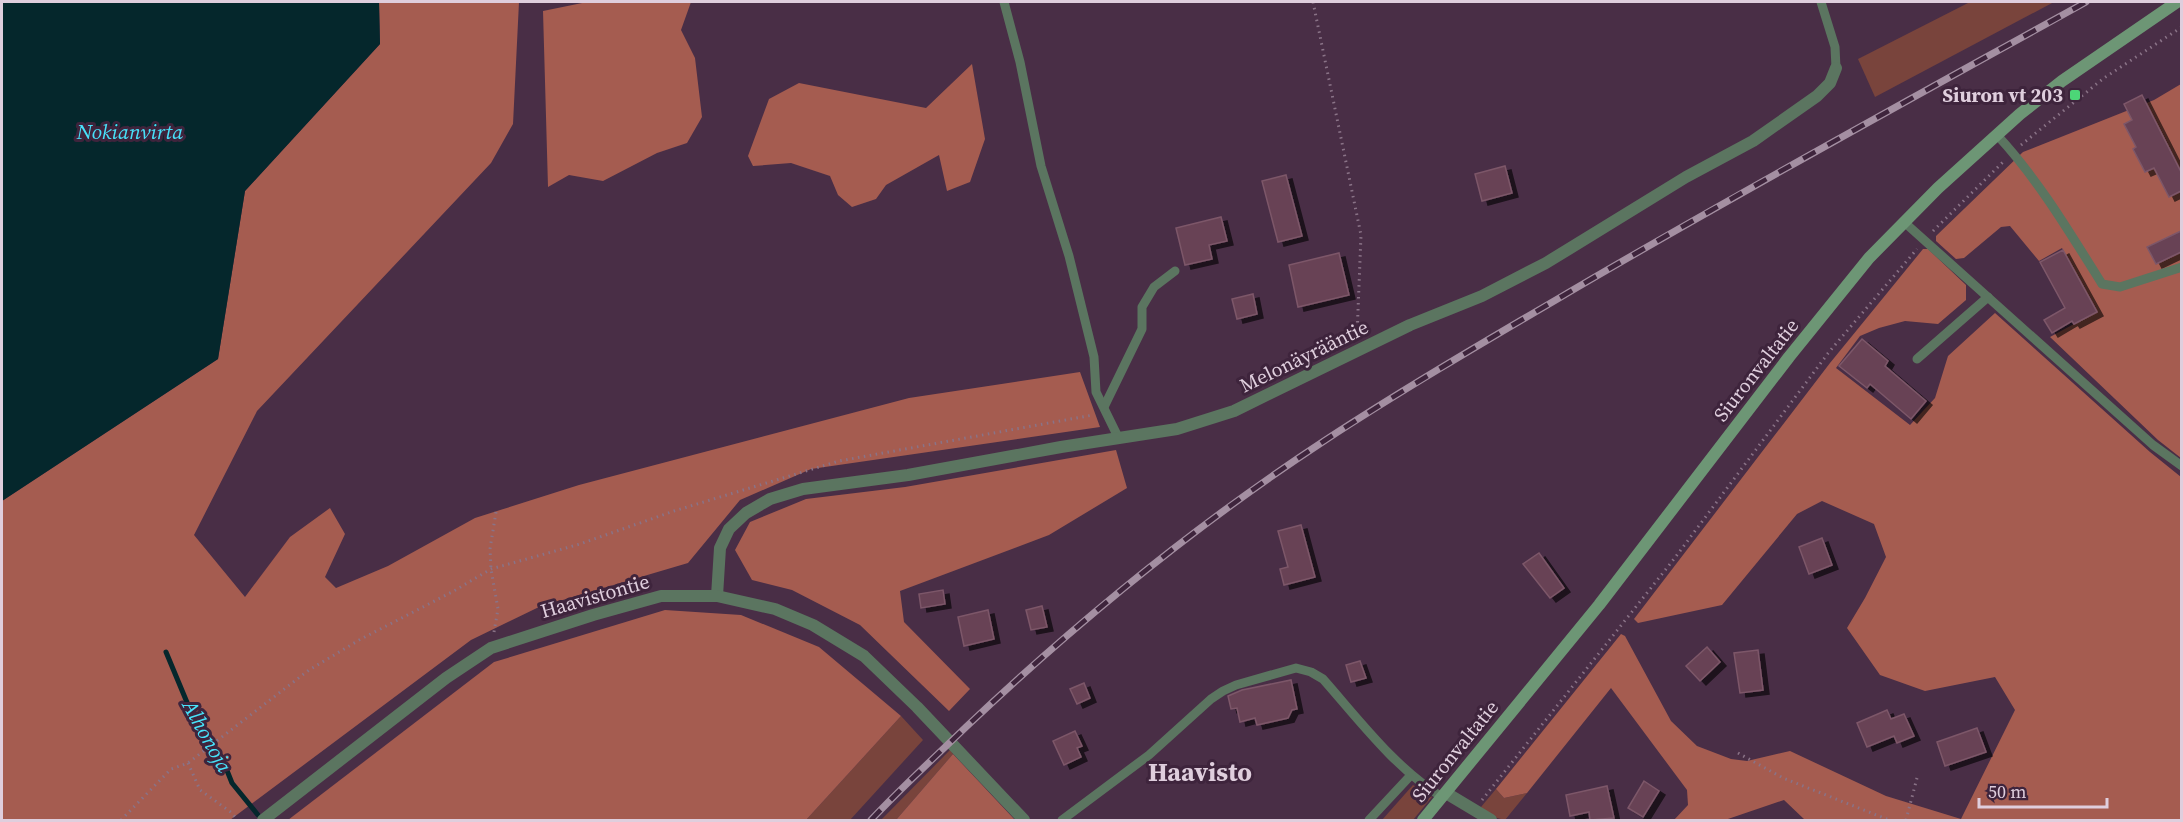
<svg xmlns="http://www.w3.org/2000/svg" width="2183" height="822" font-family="'Source Serif 4',serif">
<defs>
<filter id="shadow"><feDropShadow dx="6" dy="4" stdDeviation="0" flood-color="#0009"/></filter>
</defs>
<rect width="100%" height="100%" fill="#492e46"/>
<g fill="#79443c">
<path d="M1970,2H2054L1875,97L1858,59Z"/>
<path d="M901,716L923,740L850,820H806Z"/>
<path d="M950,750L953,754L896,820H881Z"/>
<path d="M1413,785L1432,797L1413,820H1382Z"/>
<path d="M1496,789L1504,798L1527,793L1505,820L1493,817L1481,807Z"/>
</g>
<g fill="#a55c50">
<path d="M379,2H519L513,124L491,163L257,411L194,535L245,597L290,537L330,508L345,534L325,577L336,588L388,566L475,518L579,485L909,398L1080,372L1100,427L811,469L740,500L688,563L539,607L471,640L230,820H2V501L218,359L245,191L380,44Z"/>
<path d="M587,2H691L681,30L695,58L702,117L687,143L657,153L603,181L569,175L548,187L543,11Z"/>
<path d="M972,64L985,139L970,182L947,191L939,155L886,185L876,199L852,207L838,195L830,176L791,163L753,166L748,156L769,99L799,83L926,108Z"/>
<path d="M2181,84V458L2158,440L2050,337L2096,312L2062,248L2039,261L2010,226L2001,227L1964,258L1956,259L1936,241V236L2023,152L2154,100Z"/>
<path d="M1923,249H1928L1966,285V300L1938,324L1905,321L1879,328L1860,336L1836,368L1910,425L1935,398L1948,356L1995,313L2150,452L2181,477V820H1805L1784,800L1725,820H1674L1688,805L1687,790L1611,688L1527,793L1504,798L1496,789L1621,634L1625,636L1671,721L1697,746L1731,759L1747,761L1790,751L1886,796L1961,819L2015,710L1995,677L1925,691L1880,675L1847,628L1865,598L1886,557L1874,524L1822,501L1797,514L1722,605L1638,623L1634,619L1830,363Z"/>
<path d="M1116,450L1127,488L1049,535L900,591L904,622L970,689L949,711L860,625L792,590L752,580L735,550L750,522L806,499L905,487Z"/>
<path d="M665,610L741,615L819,647L901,716L806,820H288L494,662Z"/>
<path d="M953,754L1015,820H896Z"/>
</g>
<path fill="#05272c" d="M2,2H379L380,44L245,191L218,359L2,501Z"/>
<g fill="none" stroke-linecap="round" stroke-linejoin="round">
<path stroke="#05272c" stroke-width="5" d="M166,652L196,724L222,758L232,783L258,815"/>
</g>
<g fill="#674354" stroke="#7d5769" stroke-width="1.5" filter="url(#shadow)">
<path d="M2142,95L2181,172V191L2169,197L2154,168L2145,172L2133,149L2136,147L2124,124L2132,120L2124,104Z"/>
<path d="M1505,166L1512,193L1482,201L1475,174Z"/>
<path d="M1286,175L1302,236L1278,242L1262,181Z"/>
<path d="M1221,217L1227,241L1209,245L1212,259L1185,265L1176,228Z"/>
<path d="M2181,231V252L2156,264L2147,247Z"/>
<path d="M2063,250L2097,312L2074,324L2072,321L2052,333L2044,320L2065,308L2040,262Z"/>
<path d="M1339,253L1349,295L1298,307L1289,265Z"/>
<path d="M1253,294L1257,314L1237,319L1232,299Z"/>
<path d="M1862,339L1888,361L1885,366L1926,401L1911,419L1870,384L1867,388L1839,366Z"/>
<path d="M1301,525L1315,577L1284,585L1280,569L1288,567L1278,531Z"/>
<path d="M1822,538L1832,565L1809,574L1799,547Z"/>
<path d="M1539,553L1564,588L1550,598L1523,564Z"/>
<path d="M943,590L945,604L921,608L919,594Z"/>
<path d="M1042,606L1047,627L1031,630L1026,610Z"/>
<path d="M988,610L994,639L964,646L958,617Z"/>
<path d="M1707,647L1720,662L1700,681L1686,666Z"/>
<path d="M1758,650L1763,690L1740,693L1734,653Z"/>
<path d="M1360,661L1366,678L1351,682L1346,665Z"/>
<path d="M1291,680L1297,709L1292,710L1288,718L1257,725L1255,718L1240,722L1237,708L1231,709L1228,696L1242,690Z"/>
<path d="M1084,683L1090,698L1077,704L1070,689Z"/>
<path d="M1887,710L1891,719L1904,714L1914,736L1897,743L1894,736L1867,747L1857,723Z"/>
<path d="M1977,728L1986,752L1945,766L1937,742Z"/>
<path d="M1075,731L1082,746L1077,748L1081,757L1064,765L1053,741Z"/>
<path d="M1644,781L1659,791L1643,817L1628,808Z"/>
<path d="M1607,786L1614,818L1590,820L1589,812L1570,816L1566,795Z"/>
</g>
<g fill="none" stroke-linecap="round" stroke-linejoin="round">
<g stroke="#8a7387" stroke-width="3" stroke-dasharray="1.5 4.5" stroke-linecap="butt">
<path d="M1313,2L1361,235L1357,336"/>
<path d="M2021,145L2104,78L2182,27"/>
<path d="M1933,231L2003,162"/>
<path d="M494,632L498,609L491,569L490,549L496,512"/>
<path d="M1738,753L1783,778L1889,820"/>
<path d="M188,763L200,790L232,813L237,820"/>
<path d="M1482,800L1674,559L1829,352L1917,249"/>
<path d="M121,820L171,769L188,763L309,670L361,639L452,592L491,569L580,544L674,511L839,461L1093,415"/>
<path d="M1906,820L1917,778"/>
</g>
<g stroke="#5b7560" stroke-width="9">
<path d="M1004,2L1020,62L1041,166L1069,256L1094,357L1096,392L1119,439"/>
<path d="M1821,2L1835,47L1836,68"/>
<path d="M1997,135C2038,179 2070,233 2102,284L2120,287L2182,267"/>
<path d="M1904,222L2153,445L2182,466"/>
<path d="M1917,359L1988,297"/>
<path d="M1104,407L1142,329V307L1154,287L1175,271"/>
<path d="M1062,820L1149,755L1211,699L1223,691L1236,685L1296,668L1311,672L1323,679C1360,721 1395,768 1442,797"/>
<path d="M1369,820L1411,775"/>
</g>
<g stroke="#5b7560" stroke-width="12">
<path d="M717,596L720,548L729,529L746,513L770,499L803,489L908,475L1061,447L1177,429L1234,411L1410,325L1482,296L1546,263L1686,177L1753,141L1817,96L1830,83L1836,68"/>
<path d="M1446,793L1491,820"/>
<path d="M263,820L446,678L491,648L593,615L661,596H717L775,609L813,625L864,656L917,707L1024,820"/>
</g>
<path stroke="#6d9675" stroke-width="12" d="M1423,820L1599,605L1789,357L1869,258L1938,188L2020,114L2062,81L2177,2"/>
<g stroke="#a48fa2" stroke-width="7">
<path id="rail" d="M871,820C901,788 934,758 966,727C1077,622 1196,525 1324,441C1408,386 1496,335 1583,284C1749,187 1918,95 2086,2"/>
</g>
<use href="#rail" stroke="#3e243c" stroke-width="4.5" stroke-dasharray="14" stroke-linecap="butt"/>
</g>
<rect fill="#4cd677" stroke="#3e243c" stroke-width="2" x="2069" y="89" width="12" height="12" rx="3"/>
<g text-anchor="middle" stroke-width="6" stroke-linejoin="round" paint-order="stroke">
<g font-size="20" font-weight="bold" fill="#dfcedd" stroke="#3e243c" text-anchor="end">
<text x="2063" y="102">Siuron vt 203</text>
</g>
<g font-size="20" fill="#dfcedd" stroke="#3e243c">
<text transform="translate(1304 356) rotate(-26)" y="7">Melonäyrääntie</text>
<text transform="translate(1756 370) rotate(-52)" y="7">Siuronvaltatie</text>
<text transform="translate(595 596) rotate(-16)" y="7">Haavistontie</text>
<text transform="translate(1455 751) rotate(-51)" y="7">Siuronvaltatie</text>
</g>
<g font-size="21" font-style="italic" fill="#48e1f9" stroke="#3e243c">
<text x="130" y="139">Nokianvirta</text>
<text transform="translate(207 736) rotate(61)" y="7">Alhonoja</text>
</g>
<g font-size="26" font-weight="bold" fill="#dfcedd" stroke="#3e243c">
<text x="1200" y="781">Haavisto</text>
</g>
</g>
<rect width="2183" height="822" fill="none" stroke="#dfcedd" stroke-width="6"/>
<path d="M1979 798v9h128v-9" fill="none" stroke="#dfcedd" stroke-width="3"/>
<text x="1988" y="798" font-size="18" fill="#dfcedd" stroke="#3e243c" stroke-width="4.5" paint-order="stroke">50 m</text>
</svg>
